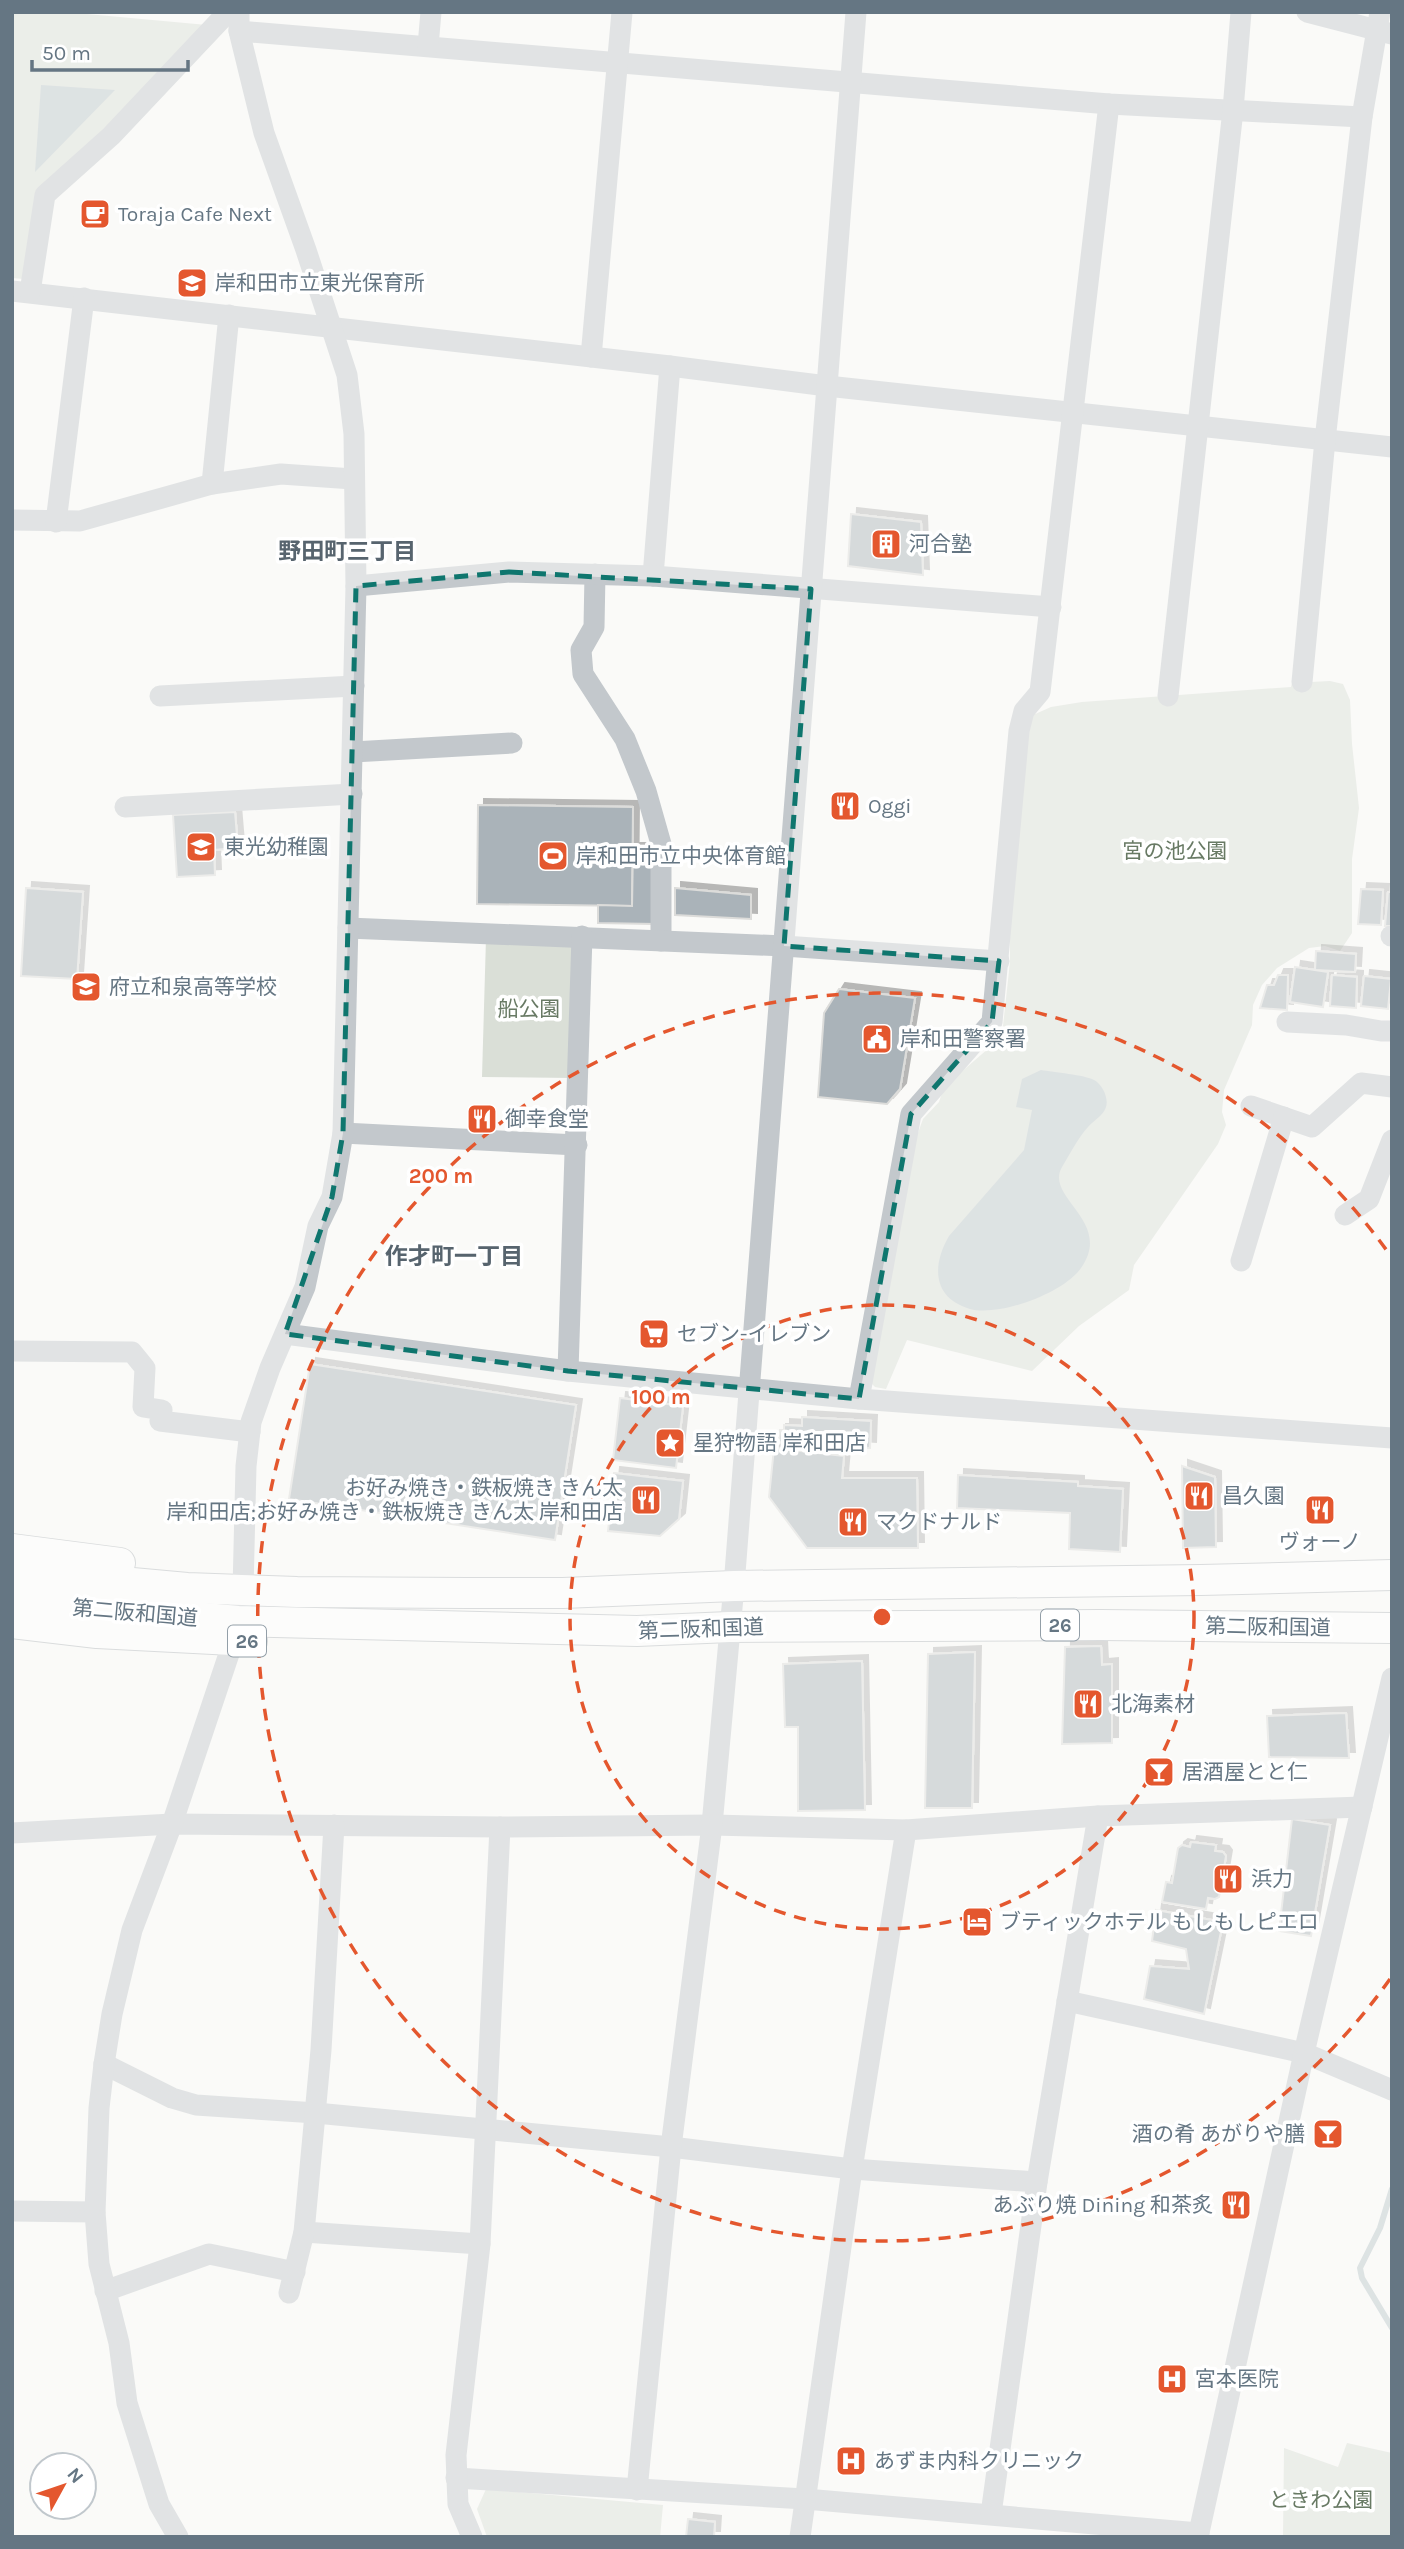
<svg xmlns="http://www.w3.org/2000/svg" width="1404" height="2549" font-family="Karla,'Noto Sans JP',sans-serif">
<defs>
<filter id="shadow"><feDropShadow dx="6" dy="-6" stdDeviation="0" flood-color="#0004"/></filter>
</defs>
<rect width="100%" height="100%" fill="#fafaf8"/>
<g fill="#dadfd7">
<path d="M12,12H65L207,25L65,169L24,279L12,278Z"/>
<path d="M1330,681L1343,684L1350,700L1352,744L1359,808L1352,859V933L1340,951L1325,946L1309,948L1277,968L1262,985L1253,1005L1252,1025L1224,1090L1222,1112L1226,1125L1218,1144L1134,1265L1129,1290L1079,1326L1032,1371L907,1340L886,1389L875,1387L871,1383L915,1141L923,1119L939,1102L944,1087L997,1041L1003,1026L1010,962V917L1028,737L1033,715L1051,707L1082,702L1291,687L1292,683Z"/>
<path d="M486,938L577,942L573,1078L482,1077Z"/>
<path d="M1347,2443L1392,2453V2537H1283L1284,2448L1338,2467Z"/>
<path d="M486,2489L663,2505L660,2537H487L477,2509Z"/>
</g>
<g fill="#bbc7cb">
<path d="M41,85L115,90L35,172Z"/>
<path d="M1041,1070C1053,1072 1085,1075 1094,1080C1102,1084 1109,1098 1106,1107C1103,1116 1094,1120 1088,1127C1078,1138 1070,1154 1062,1167C1044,1198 1114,1221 1081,1268C1064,1293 999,1317 970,1309C932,1298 932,1265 949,1236L1024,1150L1032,1110L1016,1107L1022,1079Z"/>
</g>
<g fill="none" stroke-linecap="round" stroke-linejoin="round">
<path stroke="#bbc7cb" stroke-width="6" d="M1392,2189L1380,2228L1360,2268L1362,2278L1392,2328"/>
</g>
<g fill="#aab3b9" stroke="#dcdcda" stroke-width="2" filter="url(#shadow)">
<path d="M851,514L921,522L923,575L848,566Z"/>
<path d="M478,805L633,807L632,906L477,904Z"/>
<path d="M235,812L238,848L214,850L215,875L177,877L173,815Z"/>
<path d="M633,849H654L655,924L598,923V905L632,906Z"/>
<path d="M26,888L83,892L77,979L21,976Z"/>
<path d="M675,888L751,895V919L675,915Z"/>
<path d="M1361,889L1383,890L1381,925L1358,924Z"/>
<path d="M1388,892H1392V926H1385Z"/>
<path d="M1316,951L1356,954L1355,972L1315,970Z"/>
<path d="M1295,967L1328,972L1323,1007L1290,1002Z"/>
<path d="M1278,975H1288L1287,1010L1260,1008L1267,985H1274Z"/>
<path d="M1332,975L1357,977L1356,1008L1330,1006Z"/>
<path d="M1364,976L1391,979L1388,1009L1361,1006Z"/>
<path d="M839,989L915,998L900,1089L887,1104L818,1097L824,1013Z"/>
<path d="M310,1364L576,1405L555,1540L289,1499Z"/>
<path d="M620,1398L683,1406L676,1468L613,1460Z"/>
<path d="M802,1417L871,1421L870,1448L779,1442L780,1430H784V1425L802,1426Z"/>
<path d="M774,1448L844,1456L842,1478H917L918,1548H807L769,1497Z"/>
<path d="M1182,1466L1215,1477L1216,1547L1183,1548Z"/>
<path d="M614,1473L683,1481L679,1519L660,1536L608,1531Z"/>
<path d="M958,1475L1078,1482V1486L1123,1489L1120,1552L1069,1549L1070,1513L957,1508Z"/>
<path d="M1101,1646L1102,1665L1112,1664V1743L1062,1744L1065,1647Z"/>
<path d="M975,1652L972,1808H925L928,1654Z"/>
<path d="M862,1661L865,1810L798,1811V1727H785L783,1664Z"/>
<path d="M1346,1713L1349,1758L1269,1757L1267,1716Z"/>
<path d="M1292,1819L1330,1825L1311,1936L1279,1931Z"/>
<path d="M1191,1842L1216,1845L1215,1851L1223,1852L1226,1856L1219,1897L1215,1899L1208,1898L1206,1909L1162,1902L1166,1882L1172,1883L1178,1848L1182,1845L1190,1847Z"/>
<path d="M1156,1910L1223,1922L1204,2014L1144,1999L1150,1966L1189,1969L1186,1949L1152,1941Z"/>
<path d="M688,2519L715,2522L714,2537H686Z"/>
</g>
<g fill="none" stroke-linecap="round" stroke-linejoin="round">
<g stroke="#b4b9bd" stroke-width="32">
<g id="highway">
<path d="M12,1549L120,1563"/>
<path d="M12,1572L187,1588L297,1592L467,1593H563L734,1586L1201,1580L1392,1575"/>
<path d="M12,1601L238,1621L637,1631L729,1627L1101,1625L1392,1628"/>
<path d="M12,1623L97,1633L252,1641"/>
</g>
</g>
<g stroke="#c3c8cc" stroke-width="21">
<path d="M1307,12L1392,34"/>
<path d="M239,31L1109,104L1362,117"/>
<path d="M428,46L431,12"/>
<path d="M12,291L670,366L827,386L1392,447"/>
<path d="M30,292L45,195L111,136L228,12"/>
<path d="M591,357L622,12"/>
<path d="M212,484L229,315"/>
<path d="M12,520L80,521L212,484L281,474L353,479"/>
<path d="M56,522L84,298"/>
<path d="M595,574L594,627L581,650L583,674L625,739L646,791L661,844V941"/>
<path d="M653,576L670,366"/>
<path d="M356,586L509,572L653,576L1051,607"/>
<path d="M1302,682L1325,440L1362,117L1380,12"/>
<path d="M160,696L354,686"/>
<path d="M1168,696L1233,110L1241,12"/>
<path d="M353,752L512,743"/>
<path d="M125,807L352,794"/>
<path d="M348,928L784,946L999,961"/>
<path d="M1391,936H1392"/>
<path d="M1287,1022L1346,1025L1381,1031H1392"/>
<path d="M1251,1106L1312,1127L1361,1083L1392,1087"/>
<path d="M343,1133L577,1145"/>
<path d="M1345,1215L1369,1199L1392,1140"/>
<path d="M1241,1261L1284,1117"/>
<path d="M285,1334L568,1371L859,1399L1392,1438"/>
<path d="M12,1351L132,1352L145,1368L143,1407L162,1410L160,1421L250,1432"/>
<path d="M568,1371L582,936"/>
<path d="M859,1399L911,1114L992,1022L1019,731L1024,711L1040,692L1109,104"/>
<path d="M12,1833L172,1824L500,1827L712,1825L906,1830L1098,1816L1362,1807"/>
<path d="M1067,2001L1304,2053L1392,2090"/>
<path d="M104,2064L172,2098L196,2105L316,2113L671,2147L852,2169L1037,2182"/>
<path d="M12,2211L95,2212"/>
<path d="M304,2232L480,2244"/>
<path d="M105,2291L209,2254L295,2272"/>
<path d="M289,2293L304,2232L321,2050L334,1825"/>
<path d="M456,2478L805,2499L1199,2533"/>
<path d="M637,2490L671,2147L712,1825L734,1586L856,12"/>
<path d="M991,2514L1037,2182L1098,1816"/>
<path d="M178,2537L159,2504L127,2403L119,2343L99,2264L95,2212L99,2108L104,2064L112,2014L132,1930L172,1824L233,1642L243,1590L246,1466L251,1422L270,1368L305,1287L318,1226L332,1197L343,1133L356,586L354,434L347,375L306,250L264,133L239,31V12"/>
<path d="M472,2537L458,2504L456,2455L480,2244L500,1827"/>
<path d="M800,2537L852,2169L906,1830"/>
<path d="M1198,2537L1304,2053L1392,1678"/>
</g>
<use href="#highway" stroke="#fff" stroke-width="30"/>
</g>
<path d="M0 0H1404V2549H0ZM509,572L811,589L784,946L999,961L992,1022L911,1114L859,1399L568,1371L285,1334L332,1197L343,1133L356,586Z" fill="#fafaf8" fill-opacity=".55" fill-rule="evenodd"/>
<path fill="none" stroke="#0f766e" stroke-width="5" stroke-dasharray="14 9" stroke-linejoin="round" d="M509,572L811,589L784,946L999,961L992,1022L911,1114L859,1399L568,1371L285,1334L332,1197L343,1133L356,586Z"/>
<g fill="none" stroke="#e4572e" stroke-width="3.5" stroke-dasharray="12 9">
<circle cx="882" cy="1617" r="312"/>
<path d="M1390 1979A624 624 0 1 1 1390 1255"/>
</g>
<defs>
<g id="cafe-square" transform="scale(1.575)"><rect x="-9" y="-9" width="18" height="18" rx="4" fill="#e4572e" stroke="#fff"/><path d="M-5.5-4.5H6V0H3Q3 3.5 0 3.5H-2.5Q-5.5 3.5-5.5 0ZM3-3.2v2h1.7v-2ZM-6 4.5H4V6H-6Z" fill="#fff"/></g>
<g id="school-square" transform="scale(1.575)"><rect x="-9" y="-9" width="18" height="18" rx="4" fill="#e4572e" stroke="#fff"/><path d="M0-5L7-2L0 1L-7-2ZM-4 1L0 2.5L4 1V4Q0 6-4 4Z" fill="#fff"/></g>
<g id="building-square" transform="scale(1.575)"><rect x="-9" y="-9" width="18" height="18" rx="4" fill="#e4572e" stroke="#fff"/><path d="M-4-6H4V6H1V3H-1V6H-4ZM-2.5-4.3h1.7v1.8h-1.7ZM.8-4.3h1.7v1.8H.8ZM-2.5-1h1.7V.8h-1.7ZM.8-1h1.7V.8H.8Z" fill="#fff"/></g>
<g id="restaurant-square" transform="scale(1.575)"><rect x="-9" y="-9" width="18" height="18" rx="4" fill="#e4572e" stroke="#fff"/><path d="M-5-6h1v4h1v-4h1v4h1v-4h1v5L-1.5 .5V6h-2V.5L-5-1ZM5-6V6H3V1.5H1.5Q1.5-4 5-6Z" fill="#fff"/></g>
<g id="stadium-square" transform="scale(1.575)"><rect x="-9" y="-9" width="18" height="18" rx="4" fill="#e4572e" stroke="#fff"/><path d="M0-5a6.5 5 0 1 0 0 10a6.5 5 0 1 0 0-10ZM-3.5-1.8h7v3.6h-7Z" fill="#fff"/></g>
<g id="civic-square" transform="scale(1.575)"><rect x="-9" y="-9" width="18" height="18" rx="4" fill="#e4572e" stroke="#fff"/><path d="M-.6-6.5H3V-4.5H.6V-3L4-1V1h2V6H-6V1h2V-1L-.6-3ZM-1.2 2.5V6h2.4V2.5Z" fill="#fff"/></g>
<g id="supermarket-square" transform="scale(1.575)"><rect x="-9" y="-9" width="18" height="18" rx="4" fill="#e4572e" stroke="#fff"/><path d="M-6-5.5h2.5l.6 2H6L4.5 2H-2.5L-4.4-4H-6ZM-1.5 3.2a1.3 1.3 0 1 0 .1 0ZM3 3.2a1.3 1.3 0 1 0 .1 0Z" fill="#fff"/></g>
<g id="sight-square" transform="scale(1.575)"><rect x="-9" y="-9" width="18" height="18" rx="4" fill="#e4572e" stroke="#fff"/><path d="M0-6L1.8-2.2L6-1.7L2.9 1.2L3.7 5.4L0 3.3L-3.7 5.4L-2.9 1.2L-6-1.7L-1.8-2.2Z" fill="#fff"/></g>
<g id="bar-square" transform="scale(1.575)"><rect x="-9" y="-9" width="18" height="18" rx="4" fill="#e4572e" stroke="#fff"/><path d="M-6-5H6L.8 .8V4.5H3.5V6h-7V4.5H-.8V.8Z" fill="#fff"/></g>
<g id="hotel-square" transform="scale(1.575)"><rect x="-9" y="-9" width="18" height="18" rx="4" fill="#e4572e" stroke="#fff"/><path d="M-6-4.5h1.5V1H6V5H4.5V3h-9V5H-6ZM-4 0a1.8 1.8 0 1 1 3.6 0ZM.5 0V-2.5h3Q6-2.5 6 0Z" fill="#fff"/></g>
<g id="hospital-square" transform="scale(1.575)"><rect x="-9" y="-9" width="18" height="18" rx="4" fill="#e4572e" stroke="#fff"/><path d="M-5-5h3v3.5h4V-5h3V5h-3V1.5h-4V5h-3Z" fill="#fff"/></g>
</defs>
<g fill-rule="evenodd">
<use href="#cafe-square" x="95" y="214"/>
<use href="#school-square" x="192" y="283"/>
<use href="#building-square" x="886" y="544"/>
<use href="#restaurant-square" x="845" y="806"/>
<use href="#school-square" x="201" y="847"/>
<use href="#stadium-square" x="553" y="856"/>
<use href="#school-square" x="86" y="987"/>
<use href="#civic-square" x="877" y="1039"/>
<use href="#restaurant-square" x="482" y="1119"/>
<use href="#supermarket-square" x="654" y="1334"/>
<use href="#sight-square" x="670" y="1443"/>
<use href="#restaurant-square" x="1199" y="1496"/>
<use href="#restaurant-square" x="646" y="1500"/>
<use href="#restaurant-square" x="1320" y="1510"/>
<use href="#restaurant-square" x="853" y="1522"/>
<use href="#restaurant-square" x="1088" y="1704"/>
<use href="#bar-square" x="1159" y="1772"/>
<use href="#restaurant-square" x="1228" y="1879"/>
<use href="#hotel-square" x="977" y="1922"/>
<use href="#bar-square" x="1328" y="2134"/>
<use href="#restaurant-square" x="1236" y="2205"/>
<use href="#hospital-square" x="1172" y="2379"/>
<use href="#hospital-square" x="851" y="2461"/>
</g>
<g text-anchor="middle" stroke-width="7" stroke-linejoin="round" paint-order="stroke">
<g fill="#fff" stroke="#939fa8" stroke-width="2">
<rect x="1041" y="1609.5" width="38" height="31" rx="5"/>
<rect x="228" y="1625.5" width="38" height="31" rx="5"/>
</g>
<g font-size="19" font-weight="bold" fill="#657683">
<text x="1060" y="1632">26</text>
<text x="247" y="1648">26</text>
</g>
<g font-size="21" fill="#657683" stroke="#fff" text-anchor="start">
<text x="118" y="221">Toraja Cafe Next</text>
<text x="215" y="290">岸和田市立東光保育所</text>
<text x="909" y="551">河合塾</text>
<text x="868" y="813">Oggi</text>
<text x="224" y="854">東光幼稚園</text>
<text x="576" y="863">岸和田市立中央体育館</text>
<text x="109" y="994">府立和泉高等学校</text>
<text x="900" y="1046">岸和田警察署</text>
<text x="505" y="1126">御幸食堂</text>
<text x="677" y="1341">セブン-イレブン</text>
<text x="693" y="1450">星狩物語 岸和田店</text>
<text x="623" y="1495" text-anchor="end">お好み焼き・鉄板焼き きん太<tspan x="623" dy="24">岸和田店;お好み焼き・鉄板焼き きん太 岸和田店</tspan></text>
<text x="1222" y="1503">昌久園</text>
<text x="876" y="1529">マクドナルド</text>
<text x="1320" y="1549" text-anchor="middle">ヴォーノ</text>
<text x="1111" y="1711">北海素材</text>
<text x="1182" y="1779">居酒屋とと仁</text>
<text x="1251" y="1886">浜力</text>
<text x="1000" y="1929">ブティックホテル もしもしピエロ</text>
<text x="1305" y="2141" text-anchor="end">酒の肴 あがりや膳</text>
<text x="1213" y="2212" text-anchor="end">あぶり焼 Dining 和茶炙</text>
<text x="1195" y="2386">宮本医院</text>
<text x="874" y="2468">あずま内科クリニック</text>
</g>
<g font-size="21" fill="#687a64" stroke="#fff">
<text x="1175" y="858">宮の池公園</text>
<text x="529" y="1016">船公園</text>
<text x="1321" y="2507">ときわ公園</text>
</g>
<g font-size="21" fill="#657683" stroke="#fff">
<text transform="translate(135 1613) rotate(5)" y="7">第二阪和国道</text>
<text transform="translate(1268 1627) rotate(1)" y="7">第二阪和国道</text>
<text transform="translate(701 1629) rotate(-2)" y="7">第二阪和国道</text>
</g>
<g font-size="23" font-weight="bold" fill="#57646e" stroke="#fff">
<text x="347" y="559">野田町三丁目</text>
<text x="454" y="1264">作才町一丁目</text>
</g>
</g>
<circle cx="882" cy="1617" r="10" fill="#e4572e" stroke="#fff" stroke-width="3.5"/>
<g font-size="21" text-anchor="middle" font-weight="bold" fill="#e4572e" stroke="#fff" stroke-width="7" stroke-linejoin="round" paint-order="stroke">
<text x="441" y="1183">200 m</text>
<text x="661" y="1404">100 m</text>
</g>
<rect width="1404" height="2549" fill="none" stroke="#657683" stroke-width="28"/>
<g transform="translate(63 2486) rotate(50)"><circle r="33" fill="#ffffff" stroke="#c1c8cd" stroke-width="2"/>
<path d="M0-5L12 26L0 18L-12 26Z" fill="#e4572e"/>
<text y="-10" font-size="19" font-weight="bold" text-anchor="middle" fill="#657683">N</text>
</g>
<path d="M32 60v10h156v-10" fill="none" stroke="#657683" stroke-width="3.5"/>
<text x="42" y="60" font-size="21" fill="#657683" stroke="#ffffff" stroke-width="5" paint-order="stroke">50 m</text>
</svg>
